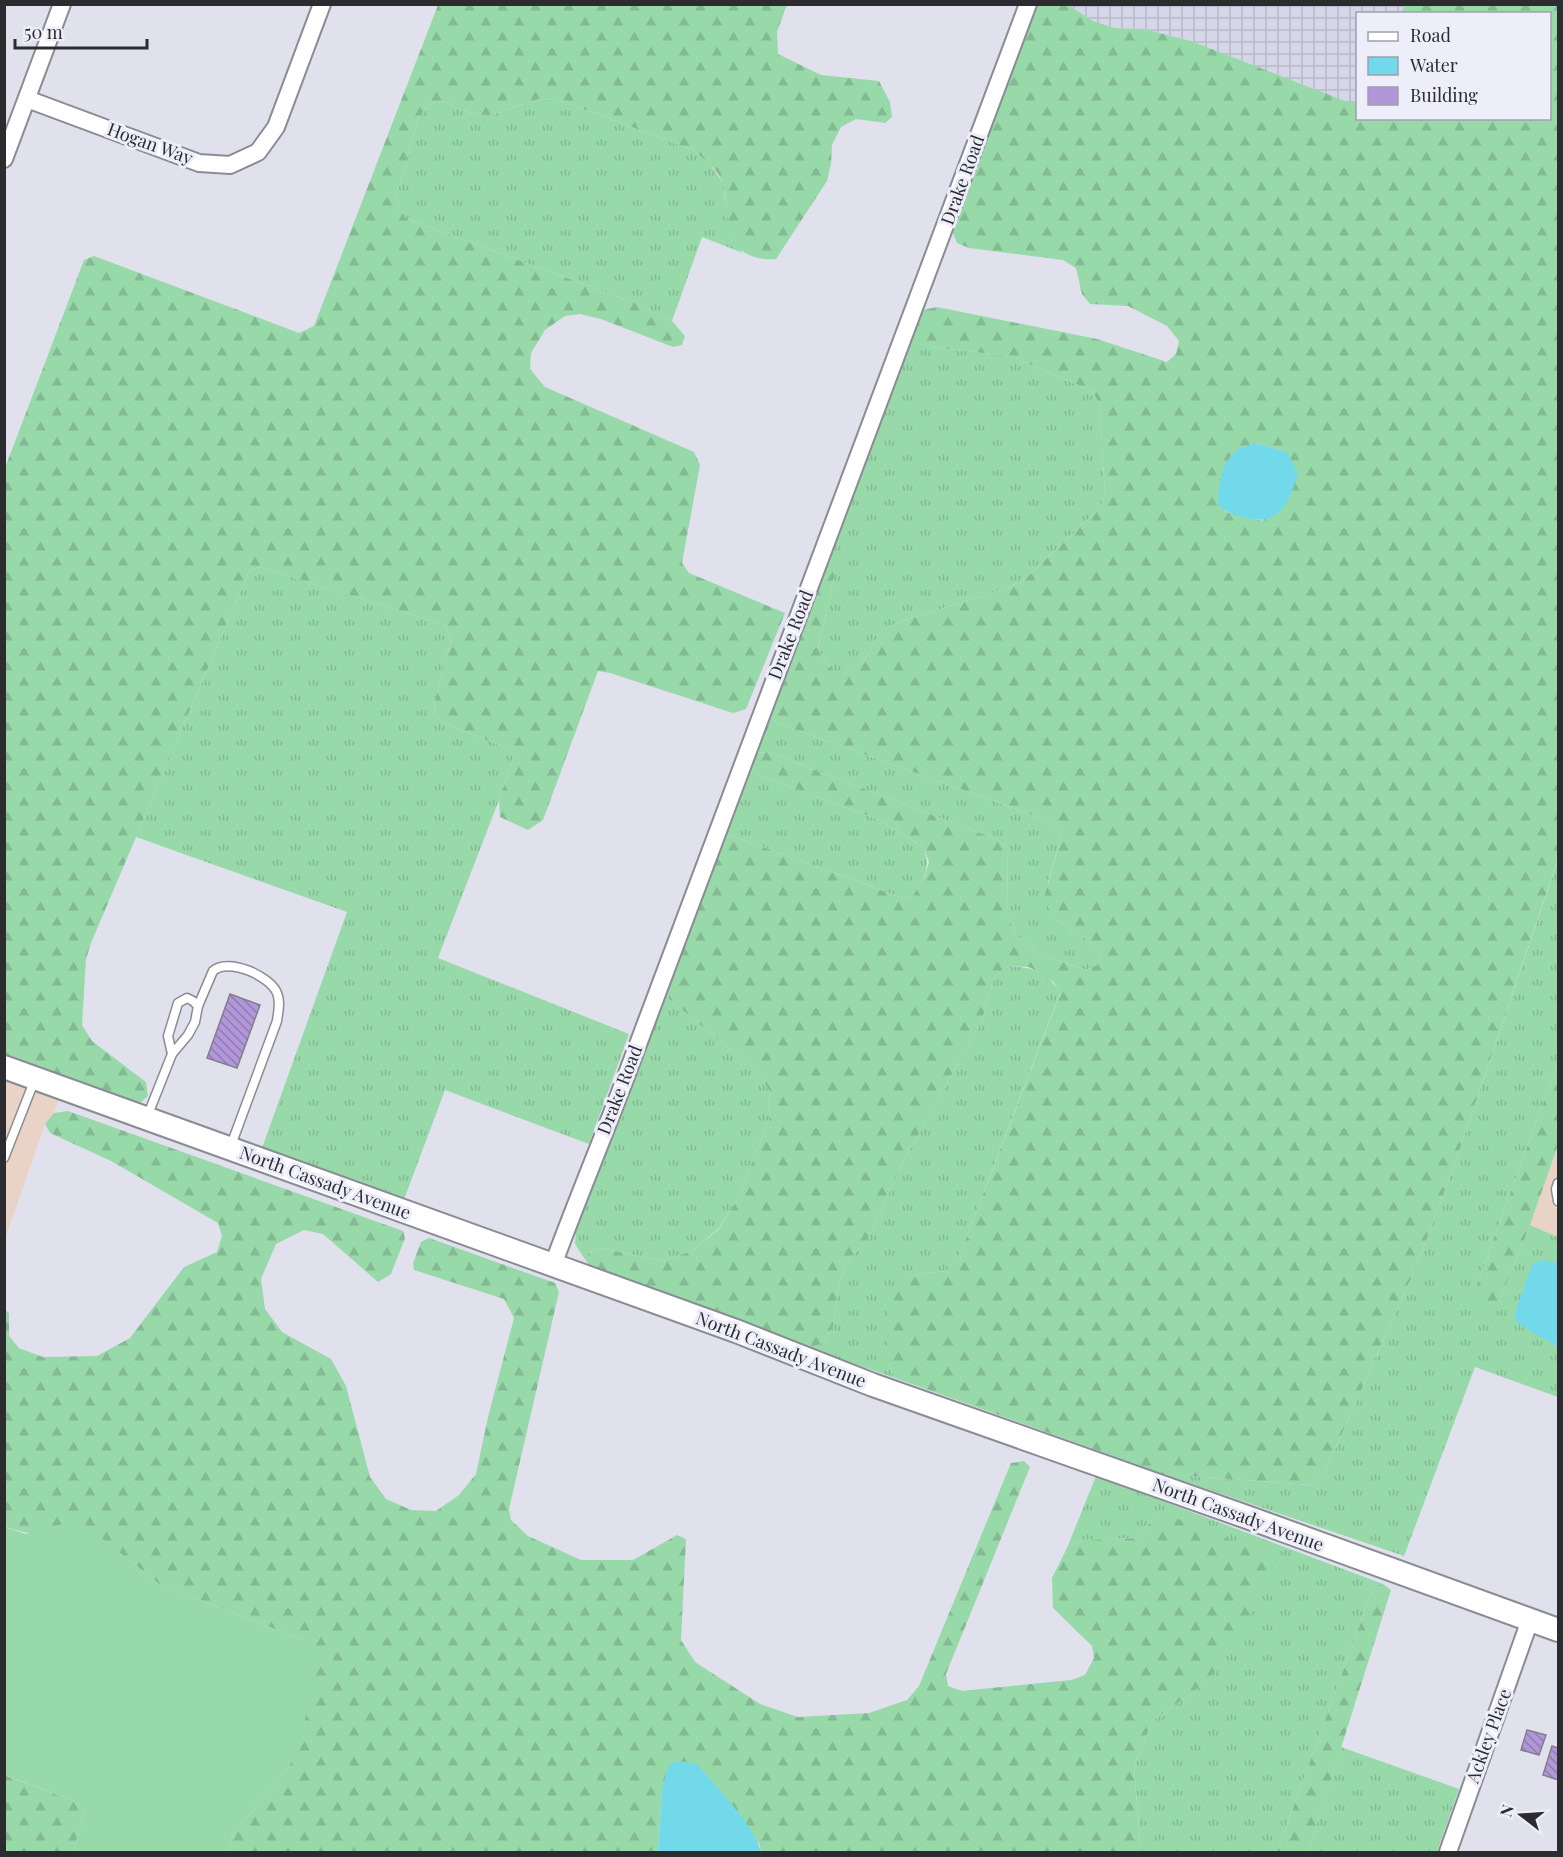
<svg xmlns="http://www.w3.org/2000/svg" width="1563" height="1857" font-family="'Playfair Display',serif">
<defs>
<pattern id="industrial-grid" width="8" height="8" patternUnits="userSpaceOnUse" patternTransform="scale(1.5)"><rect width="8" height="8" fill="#d5d7e9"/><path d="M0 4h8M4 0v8" fill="none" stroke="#b7b9c8"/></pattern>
<pattern id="grass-tufts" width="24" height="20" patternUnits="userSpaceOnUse" patternTransform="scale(1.5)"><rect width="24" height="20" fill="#98d9aa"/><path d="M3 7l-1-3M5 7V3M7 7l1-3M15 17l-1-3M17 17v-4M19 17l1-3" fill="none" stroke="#83ba93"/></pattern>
<pattern id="forest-firs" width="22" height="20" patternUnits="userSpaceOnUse" patternTransform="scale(1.5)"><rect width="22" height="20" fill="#98d9aa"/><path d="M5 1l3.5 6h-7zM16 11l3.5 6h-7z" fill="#83ba93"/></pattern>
<pattern id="building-back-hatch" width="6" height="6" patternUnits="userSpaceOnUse" patternTransform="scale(1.5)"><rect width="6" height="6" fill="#b197da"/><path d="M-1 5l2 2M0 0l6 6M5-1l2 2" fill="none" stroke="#907bb1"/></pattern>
</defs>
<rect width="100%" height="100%" fill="#e0e1ec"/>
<g fill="#e9d3c6">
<path d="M5,1054L66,1076L54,1113L45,1124L5,1239Z"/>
<path d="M1558,1145V1237L1530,1225Z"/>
</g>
<path fill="url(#industrial-grid)" d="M1068,5H1405L1401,13L1358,14L1357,101L1351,104L1191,41L1144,29L1115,28L1093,21Z"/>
<g fill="url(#grass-tufts)">
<path d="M539,99L559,100L693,150L710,164L723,183L731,235L743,253L702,237L672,321L635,303L407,219L400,210L396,197L418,119L430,103L443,101L463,111L488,116Z"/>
<path d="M914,326V342L929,347L1010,356L1092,391L1099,403L1105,494L1101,507L1026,578L1008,588L908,619L882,630L863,662L845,673H834L818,649L835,573L831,561L822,570Z"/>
<path d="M259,567L445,625L451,640L434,704L435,716L446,724L509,749L513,758L499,800L438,958L629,1034L589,1144L445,1090L403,1202L262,1148L347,912L136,837L249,571Z"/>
<path d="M769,712L775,722L1046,820L1057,829L1061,838L1048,882L1052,916L1097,947L1102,957L1097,965L1086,970L1042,955L1015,934L1007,914L1008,848L998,840L768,752L754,753Z"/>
<path d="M750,765L758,775L880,820L924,848C931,870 924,879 912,897L902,898L730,835L719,844Z"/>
<path d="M1558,860V1062L1476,1287L1499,1302L1530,1225L1558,1237V1397L1475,1367L1404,1556L1163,1474L1311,1485L1324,1474L1419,1260L1454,1166Z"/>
<path d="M1008,966C1030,967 1049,972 1060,993L960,1254L946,1271L912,1275L888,1305V1363L895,1378L811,1349L825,1341L833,1327L839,1283L849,1259L868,1239L901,1166L982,1020L994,977Z"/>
<path d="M668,985L669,999L757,1071L770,1092L769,1120L737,1200L719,1228L692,1251L663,1261L600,1248L588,1253L586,1261L575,1244L576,1228Z"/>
<path d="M1096,1476L1383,1584L1374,1586L1277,1852H1141L1134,1767L1152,1721L1206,1683L1153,1518L1138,1538L1081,1540L1067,1548Z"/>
<path d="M1341,1747L1459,1789L1437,1852H1308Z"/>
</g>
<g fill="url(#forest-firs)" fill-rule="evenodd">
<path d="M438,5H789L786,7L777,32L778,54L821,75L879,81L890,102L892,117L885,123L856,119L841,127L832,145L831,164L827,181L776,259C757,261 738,254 731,235C725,219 728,200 723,184C719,170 704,159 693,150L559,100L539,99L488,116L463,111L443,101L430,103L418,119L396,197L400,210L407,219L635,303L672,321L685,336L682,345L673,347L601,319L580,314L565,316L545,330L531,353L530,369L545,387L694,452L700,465L682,563L689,573L785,613L746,709L733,713L610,673L598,671L543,820L528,830L500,817L499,800L513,758L509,749L446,724L435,716L434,704L451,640L445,625L259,567L249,571L91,943L86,959L82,1025L92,1041L146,1082L148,1096L140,1103L5,1054V468L84,260L94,256L299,333L314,326Z"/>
<path d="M1035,5H1068L1093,21L1115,28L1144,29L1191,41L1350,103L1357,101L1358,118H1550V14L1401,13L1405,5H1558V859L1454,1166L1419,1260L1324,1474L1311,1485L1163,1474L895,1378L888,1363V1305L891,1294L912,1275L946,1271L960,1254L1060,994L1054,982L1029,967L1008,966L994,977L982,1020L901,1166L868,1239L849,1259L839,1283L833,1327L825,1341L811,1349L593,1270L586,1261L588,1253L600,1248L663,1261L692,1251L719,1229L737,1200L769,1120L770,1092L757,1071L669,999L668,985L719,844L730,835L902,898L912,897L925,876L929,862L924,848L880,820L758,775L750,765L754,753L768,752L998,840L1008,848L1007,914L1015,934L1042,955L1086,970L1097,965L1102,957L1097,947L1052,916L1044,898L1061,838L1057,829L1046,820L775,722L769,712L822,570L832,560L835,573L818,649L834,673H845L863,662L882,630L908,619L1008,588L1026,578L1101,507L1105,494L1099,403L1092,391L1010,356L929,347L913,342L914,326L923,310L937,307L1097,339L1167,362L1176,354L1179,341L1167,326L1128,306L1090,304L1082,294L1076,268L1063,260L969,248L957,243L951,229ZM1256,443L1287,452L1263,521L1226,512Z"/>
<path d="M1558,1062V1145L1530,1225L1499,1302L1490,1306L1477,1300L1476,1287Z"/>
<path d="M68,1111L403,1231L405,1238L391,1274L378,1282L323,1234L304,1230L276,1244L261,1279L265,1309L282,1332L331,1359L346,1386L370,1477L386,1499L411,1510L436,1511L459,1495L476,1474L488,1417L514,1318L504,1299L414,1270L413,1263L421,1242L429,1238L555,1283L559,1292L509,1509L511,1520L528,1536L581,1560H633L677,1535L686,1539L681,1640L695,1662L760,1704L798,1717L869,1713L907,1700L919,1686L1011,1463L1024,1461L1030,1467L946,1674L948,1686L962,1691L1071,1680L1085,1675L1094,1658L1092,1646L1053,1608L1052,1578L1067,1548L1081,1540L1138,1538L1153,1518L1166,1514L1271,1556L1272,1569L1240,1633L1206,1683L1152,1721L1134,1767L1141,1852H761L759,1843L662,1788L658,1852H228L233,1834L290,1765L303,1640L159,1584L129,1560L5,1527L4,1309L9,1313V1336L19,1348L43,1357L97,1356L130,1338L184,1267L217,1252L222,1236L218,1223L111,1161L50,1133L45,1124L54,1113Z"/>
<path d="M1383,1584L1391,1590L1308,1852H1277L1374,1586Z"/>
<path d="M4,1775L74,1801L85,1811L73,1852H5Z"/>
</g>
<path fill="#98d9aa" d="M70,1522L89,1528L159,1584L303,1640L314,1668L301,1742L290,1765L233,1834L228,1852H73L85,1811L74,1801L5,1775V1527L26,1534Z"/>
<g fill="#72d9eb">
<path d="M1256,443L1287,452L1298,473C1289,503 1280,528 1243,517C1233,515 1226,512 1218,505C1218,485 1222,458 1241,448C1246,446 1251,445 1256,443Z"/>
<path d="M1543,1260L1558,1263V1347L1517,1323L1515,1313L1532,1265Z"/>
<path d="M678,1761L697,1764C714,1784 756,1828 761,1852H658L662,1788L669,1765Z"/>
</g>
<g fill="url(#building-back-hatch)" stroke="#827f89" stroke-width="1.5">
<path d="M230,994L260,1005L237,1068L207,1058Z"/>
<path d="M1527,1730L1546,1735L1539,1755L1521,1750Z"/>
<path d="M1552,1746L1558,1748V1780L1543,1775Z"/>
</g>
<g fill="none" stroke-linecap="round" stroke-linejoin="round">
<g stroke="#8a8b95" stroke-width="11">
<g id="service">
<path d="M172,1054L168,1036L178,1003L187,998L193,1001L198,1006"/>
<path d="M147,1117L172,1054L188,1035L195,1022L198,1006L213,971C228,957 270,976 277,993C281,1002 278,1012 277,1021L230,1148"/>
<path d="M4,1158L35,1079"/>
<path d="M1558,1183L1556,1189L1558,1201"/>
</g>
</g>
<g stroke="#8a8b95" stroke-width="20">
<g id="minor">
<path d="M27,99L199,163L230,165L258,152L276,127L322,4"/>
<path d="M4,159L62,4"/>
<path d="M553,1265C578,1197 606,1131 631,1063C762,710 896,358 1028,4"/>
<path d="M1448,1852L1530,1620"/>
</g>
</g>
<g stroke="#8a8b95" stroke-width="26">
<path id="secondary" d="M4,1067L736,1331L873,1385L1244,1516L1558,1630"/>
</g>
<use href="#service" stroke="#fff" stroke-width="8"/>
<use href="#minor" stroke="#fff" stroke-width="16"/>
<use href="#secondary" stroke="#fff" stroke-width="22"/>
</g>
<g text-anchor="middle" stroke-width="6" stroke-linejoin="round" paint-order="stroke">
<g font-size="18" fill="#2c2c30" stroke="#edeef9">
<text transform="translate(150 144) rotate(20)" y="6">Hogan Way</text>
<text transform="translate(963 180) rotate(-70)" y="6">Drake Road</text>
<text transform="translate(791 635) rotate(-69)" y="6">Drake Road</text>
<text transform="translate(620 1090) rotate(-69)" y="6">Drake Road</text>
<text transform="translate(325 1183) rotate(20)" y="6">North Cassady Avenue</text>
<text transform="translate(781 1350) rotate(21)" y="6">North Cassady Avenue</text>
<text transform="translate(1238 1515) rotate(20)" y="6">North Cassady Avenue</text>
<text transform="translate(1489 1736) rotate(-70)" y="6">Ackley Place</text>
</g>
</g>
<rect width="1563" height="1857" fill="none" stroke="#2c2c30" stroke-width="12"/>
<rect x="1356" y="12" width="195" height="108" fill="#edeef9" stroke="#a0a0a9" stroke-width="1.5"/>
<rect x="1368" y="32" width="30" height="9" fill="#ffffff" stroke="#a0a0a9" stroke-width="1.5"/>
<text x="1410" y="42" font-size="18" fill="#2c2c30">Road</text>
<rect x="1368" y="57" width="30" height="18" fill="#72d9eb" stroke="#a0a0a9" stroke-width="1.5"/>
<text x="1410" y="72" font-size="18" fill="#2c2c30">Water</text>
<rect x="1368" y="87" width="30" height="18" fill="#b197da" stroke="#a0a0a9" stroke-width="1.5"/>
<text x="1410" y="102" font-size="18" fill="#2c2c30">Building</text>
<g transform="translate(1521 1815) rotate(287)" stroke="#edeef9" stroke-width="4.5" paint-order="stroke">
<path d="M0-4.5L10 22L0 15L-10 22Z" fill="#2c2c30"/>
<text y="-9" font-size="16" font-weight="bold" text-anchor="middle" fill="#2c2c30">N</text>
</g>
<path d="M15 39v9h132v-9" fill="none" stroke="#2c2c30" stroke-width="3"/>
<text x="24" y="39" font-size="18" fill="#2c2c30" stroke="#edeef9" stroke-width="4.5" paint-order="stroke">50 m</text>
</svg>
